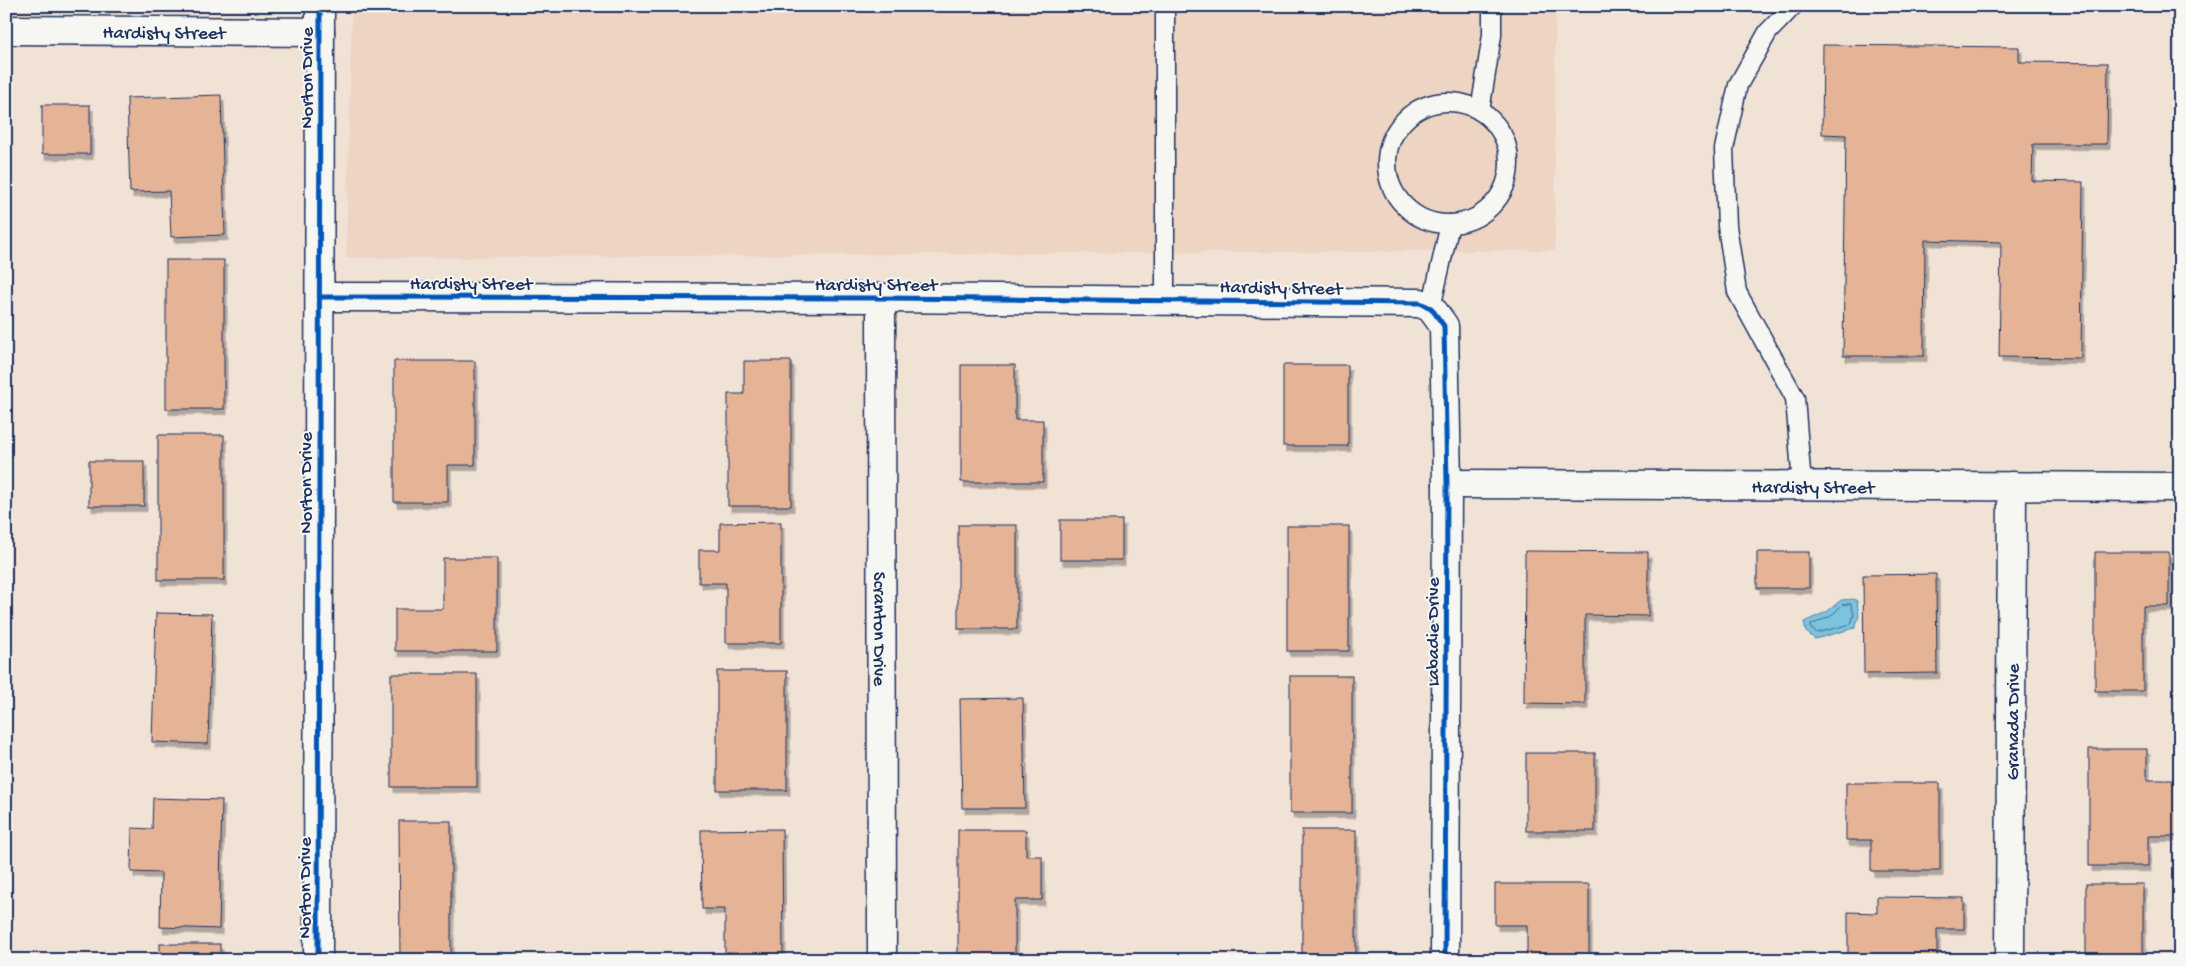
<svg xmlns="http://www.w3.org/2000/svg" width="2186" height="966" font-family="'Gochi Hand',sans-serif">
<defs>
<filter id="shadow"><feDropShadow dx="3" dy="5.5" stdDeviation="0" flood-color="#0004"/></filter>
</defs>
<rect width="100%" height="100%" fill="#f1e2d6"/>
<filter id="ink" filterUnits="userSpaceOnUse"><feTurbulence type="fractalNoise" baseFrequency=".02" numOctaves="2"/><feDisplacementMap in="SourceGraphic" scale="10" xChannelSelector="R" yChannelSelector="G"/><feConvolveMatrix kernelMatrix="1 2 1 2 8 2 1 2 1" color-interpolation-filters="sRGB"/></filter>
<g filter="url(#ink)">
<path fill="#edd4c3" d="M352,6H1555V250L346,258Z"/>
<path fill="#7cc3dd" stroke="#58a" d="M1854,599L1857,601L1859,616L1855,628L1815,639L1806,632L1804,622L1828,611L1841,600Z"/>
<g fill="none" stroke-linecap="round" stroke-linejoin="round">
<path stroke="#426a91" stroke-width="1" d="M1851,604L1854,615L1851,624L1817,633L1811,629V625L1831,616L1842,605Z"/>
</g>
<g fill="#e5b496" stroke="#1b2f5e" filter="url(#shadow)">
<path d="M1823,45L2019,47V62L2108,63L2107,144H2033L2032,181L2083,182L2081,358L1999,357L2001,242L1925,240L1924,356H1843L1846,135L1822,134Z"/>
<path d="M221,95L225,235L171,237L169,191L130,192L127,98Z"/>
<rect x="42" y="105" width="48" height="49"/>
<rect x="166" y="260" width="58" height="149"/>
<path d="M394,361H475V465H448V502H394Z"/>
<path d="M744,361H791V506H728V394H744Z"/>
<path d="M961,365H1015V420H1043V482H961Z"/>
<rect x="1283" y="365" width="65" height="81"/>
<rect x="158" y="435" width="66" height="145"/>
<rect x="89" y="461" width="55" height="45"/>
<rect x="1060" y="520" width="62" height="40"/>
<path d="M781,522V643H726V583H699V550H720V523Z"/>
<rect x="958" y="525" width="59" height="104"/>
<rect x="1287" y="526" width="62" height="125"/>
<path d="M1525,551L1648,552V616L1585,615V704L1524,703Z"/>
<rect x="1757" y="552" width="52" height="36"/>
<path d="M2095,552H2169V606H2143V691H2095Z"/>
<path d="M443,558H497V651H395V609H443Z"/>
<path d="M1936,574L1937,673L1864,674L1863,575Z"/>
<path d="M156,613L212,614L208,744L152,742Z"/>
<rect x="717" y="671" width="70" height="119"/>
<rect x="391" y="674" width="86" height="113"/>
<rect x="1290" y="676" width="62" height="137"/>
<path d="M1023,698L1025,808H962L960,699Z"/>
<path d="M2089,749H2147V780H2177V836H2148V866H2089Z"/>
<rect x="1526" y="753" width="69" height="78"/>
<path d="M1846,783H1940V871H1871V840H1846Z"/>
<path d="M153,798L222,800L219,929L160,927L161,873L131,872L132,828L152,829Z"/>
<path d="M399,821H451V960H400Z"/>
<path d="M782,829L783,960H725V909H702L701,830Z"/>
<path d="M958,830H1026V856H1042V900H1015V960H958Z"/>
<rect x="1302" y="830" width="54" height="130"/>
<path d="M1495,884H1589V960H1527V925H1495Z"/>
<rect x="2086" y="884" width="57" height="76"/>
<path d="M1877,897L1964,898V929H1937V960H1848V912L1877,913Z"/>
<rect x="160" y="944" width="60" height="16"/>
</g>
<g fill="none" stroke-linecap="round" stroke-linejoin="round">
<g stroke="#1b2f5e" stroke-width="21">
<g id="service">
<path d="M1793,6L1768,32L1738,85L1724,149L1727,226L1737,292L1795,398L1802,485"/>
<circle cx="1448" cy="163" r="61"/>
<path d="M1480,111L1492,35V6"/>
<path d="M1165,300V6"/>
<path d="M1431,308L1450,224"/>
</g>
</g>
<g stroke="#1b2f5e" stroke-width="31">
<g id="minor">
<path id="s1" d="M6,30L320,32"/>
<path d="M320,297L881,298L1420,303L1431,308L1444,326L1447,484L1445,960"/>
<path id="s2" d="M881,298L882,960"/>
<path id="s3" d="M1447,484L2180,487"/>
<path id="s4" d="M2010,960L2012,486"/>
</g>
</g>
<g stroke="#1b2f5e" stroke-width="31">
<path id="tertiary" d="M318,960L320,6"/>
</g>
<use href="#service" stroke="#f6f6f2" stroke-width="18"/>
<use href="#minor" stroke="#f6f6f2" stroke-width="28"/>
<use href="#tertiary" stroke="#f6f6f2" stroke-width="28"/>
<g stroke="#f6f6f2" stroke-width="8">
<g id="cycleway">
<path d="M320,297L881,298L1420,303L1431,308L1444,326L1447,484L1445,960"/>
<path d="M318,960L320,6"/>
</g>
</g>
<use href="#cycleway" stroke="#0057b8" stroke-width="5"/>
</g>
</g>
<g text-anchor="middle" stroke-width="4" stroke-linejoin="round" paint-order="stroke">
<g font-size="19" fill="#1b2f5e" stroke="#f6f6f2">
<text dy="7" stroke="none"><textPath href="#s1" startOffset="158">Hardisty Street</textPath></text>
<text transform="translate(305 78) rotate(-90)" y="7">Norton Drive</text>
<text x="471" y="289">Hardisty Street</text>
<text x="876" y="290">Hardisty Street</text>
<text transform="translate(1281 286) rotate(1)" y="7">Hardisty Street</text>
<text transform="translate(304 483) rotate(-90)" y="7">Norton Drive</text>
<text dy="7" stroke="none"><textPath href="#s3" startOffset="366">Hardisty Street</textPath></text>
<text dy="7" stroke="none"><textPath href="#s2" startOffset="331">Scranton Drive</textPath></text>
<text transform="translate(1431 632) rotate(-90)" y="7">Labadie Drive</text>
<text dy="7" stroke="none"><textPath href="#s4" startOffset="238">Granada Drive</textPath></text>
<text transform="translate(303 888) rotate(-90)" y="7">Norton Drive</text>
</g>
</g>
<rect width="2186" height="966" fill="none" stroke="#f6f6f2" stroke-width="25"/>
<rect x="12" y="12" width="2161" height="941" fill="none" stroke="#1b2f5e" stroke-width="2" filter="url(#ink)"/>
</svg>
